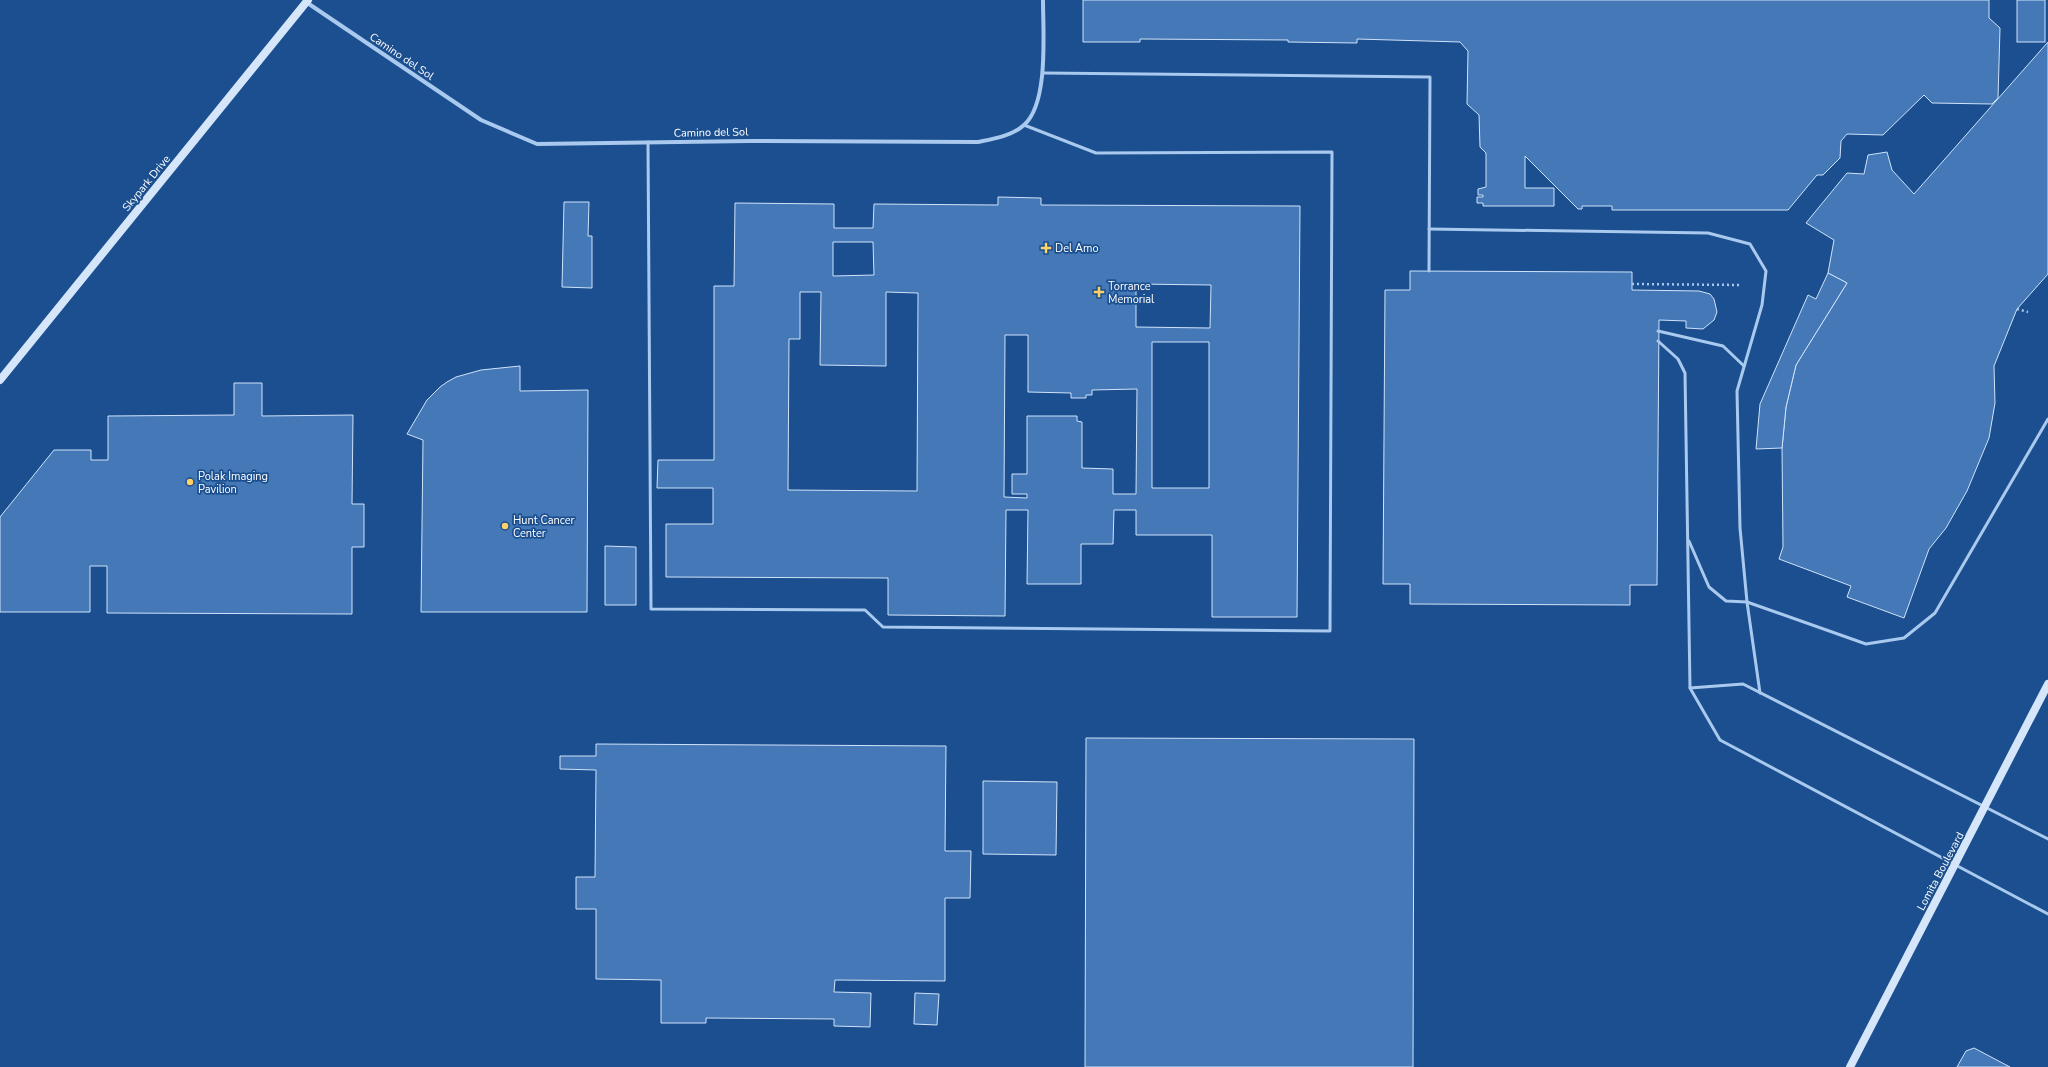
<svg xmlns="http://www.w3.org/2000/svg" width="2048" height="1067" font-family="'Nunito Sans',sans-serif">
<rect width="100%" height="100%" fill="#1b4f8f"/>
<g fill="#4478b7" stroke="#cfe3fa" fill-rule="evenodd">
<path d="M1083,0H1989V18L2000,28L1998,98L1992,104L1932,103L1924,95L1883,135L1847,134L1841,141L1840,158L1823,175H1817L1788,210H1612V206H1582V209H1578L1525,156V188H1554V206H1483V203H1477V197H1483V195H1478V189L1486,187V153L1480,147L1479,115L1467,104L1468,51L1460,42L1357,39V43L1288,42V40L1140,39V42H1083Z"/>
<rect x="2017" y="0" width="28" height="42"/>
<path d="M2048,42V274L2017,309L1994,366L1995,403L1989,438L1967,491L1946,528L1929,549L1904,618L1847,597L1851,586L1779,559L1783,547L1782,448L1786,407L1796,365L1847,283L1828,273L1834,240L1806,223L1847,173L1864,174L1868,155L1887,152L1892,170L1914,194Z"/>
<path d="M998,197L1041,198V205L1300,206L1297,617H1212V535H1136V510H1114L1113,544H1081V584H1027L1028,510H1006L1005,616L888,615V578L666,577V524H713V488H657L658,460H714V286H734L735,203L834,204V228H873L874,204L998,205ZM833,242H873L874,275L833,276ZM1136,284L1211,285L1210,328L1136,327ZM800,292H821L820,365L886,366V292L918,293L917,491L788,490L789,339H800ZM1005,335H1028V392L1071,393V398H1086V395H1092V390L1137,389L1136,494H1113V469L1082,468V422L1077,421V416H1027V474H1012V494H1027V498L1004,497ZM1152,342H1209V488H1152Z"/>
<path d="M564,202H589L588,236H592V288L562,287Z"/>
<path d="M1410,271L1632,272V290L1699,291L1710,294L1714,299L1717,312L1714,320L1703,329L1686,328V321L1659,320L1657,585H1630V605L1410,604V584H1383L1385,290H1410Z"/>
<path d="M1828,273L1847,283L1796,365L1786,407L1782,448L1756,449L1760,404L1808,295L1816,299Z"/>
<path d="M520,366V391L588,390L587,612H421L423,440L407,434L427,400L440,387L447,382L456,377L481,370Z"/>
<path d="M234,383H262V416L353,415L352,504H364V547H352V614L107,613V566H90V612H0V517L54,450H91V460H108V416L234,415Z"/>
<path d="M605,546L636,547V605H605Z"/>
<path d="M1086,738L1414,739L1413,1067H1085Z"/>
<path d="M596,744L946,746L945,851H971L970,898H945V981L835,980L834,992L871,993L870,1027L834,1026V1019L706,1018V1023H661V980L596,979V909H576V877H595L596,770L560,769V756H596Z"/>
<path d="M983,781L1057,782L1056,855L983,854Z"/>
<path d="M915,993L939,994L937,1025L914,1024Z"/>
<path d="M1974,1048L2010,1067H1957L1966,1051Z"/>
</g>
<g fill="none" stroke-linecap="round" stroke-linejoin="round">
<g stroke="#a9c9ee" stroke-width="2.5" stroke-dasharray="2 3" stroke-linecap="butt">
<path d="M1632,284L1742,285"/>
<path d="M2017,309L2028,312"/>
</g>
<g stroke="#a9c9ee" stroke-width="3">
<path d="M1043,73L1430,77L1429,271"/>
<path d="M648,142L651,609L865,610L883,627L1330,631L1332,152L1096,153L1024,125"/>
<path d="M1429,229L1708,233L1750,244L1766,271L1762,305L1737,391L1740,528L1747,602L1760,693"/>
<path d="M1658,331L1723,346L1744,366"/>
<path d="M1658,341L1678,359L1685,373L1690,688L1720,740L2048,914"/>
<path d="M1689,541L1709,587L1726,601L1747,602L1866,644L1904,638L1935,613L2048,419"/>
<path d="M1690,688L1743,684L2048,839"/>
</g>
<path stroke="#a9c9ee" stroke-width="4" d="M306,2L481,120L537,144L750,141L978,142C993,139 1012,136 1024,125C1049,103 1043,32 1043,0"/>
<g stroke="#d6e6fa" stroke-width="8">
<path d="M0,380L308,0"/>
<path d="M1850,1067L2048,684"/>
</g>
</g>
<g fill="#ffd166" stroke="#1b4f8f" stroke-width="1.5">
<path d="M1044 242h4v4h4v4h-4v4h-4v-4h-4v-4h4z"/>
<path d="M1097 286h4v4h4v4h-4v4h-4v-4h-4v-4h4z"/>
<circle cx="190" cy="482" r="4"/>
<circle cx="505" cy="526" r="4"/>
</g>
<g text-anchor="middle" stroke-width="3.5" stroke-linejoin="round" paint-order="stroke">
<g font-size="11" fill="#fff" stroke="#1b4f8f">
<text transform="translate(402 56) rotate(34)" y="4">Camino del Sol</text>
<text transform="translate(711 132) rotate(-1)" y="4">Camino del Sol</text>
<text transform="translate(146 183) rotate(-51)" y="4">Skypark Drive</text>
<text transform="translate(1940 871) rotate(-62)" y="4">Lomita Boulevard</text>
</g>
<g font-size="11" fill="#fff" stroke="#1b4f8f" text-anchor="start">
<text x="1055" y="252">Del Amo</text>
<text x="1108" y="290">Torrance<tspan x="1108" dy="13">Memorial</tspan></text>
<text x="198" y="480">Polak Imaging<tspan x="198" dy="13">Pavilion</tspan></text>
<text x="513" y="524">Hunt Cancer<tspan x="513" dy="13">Center</tspan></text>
</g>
</g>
</svg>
